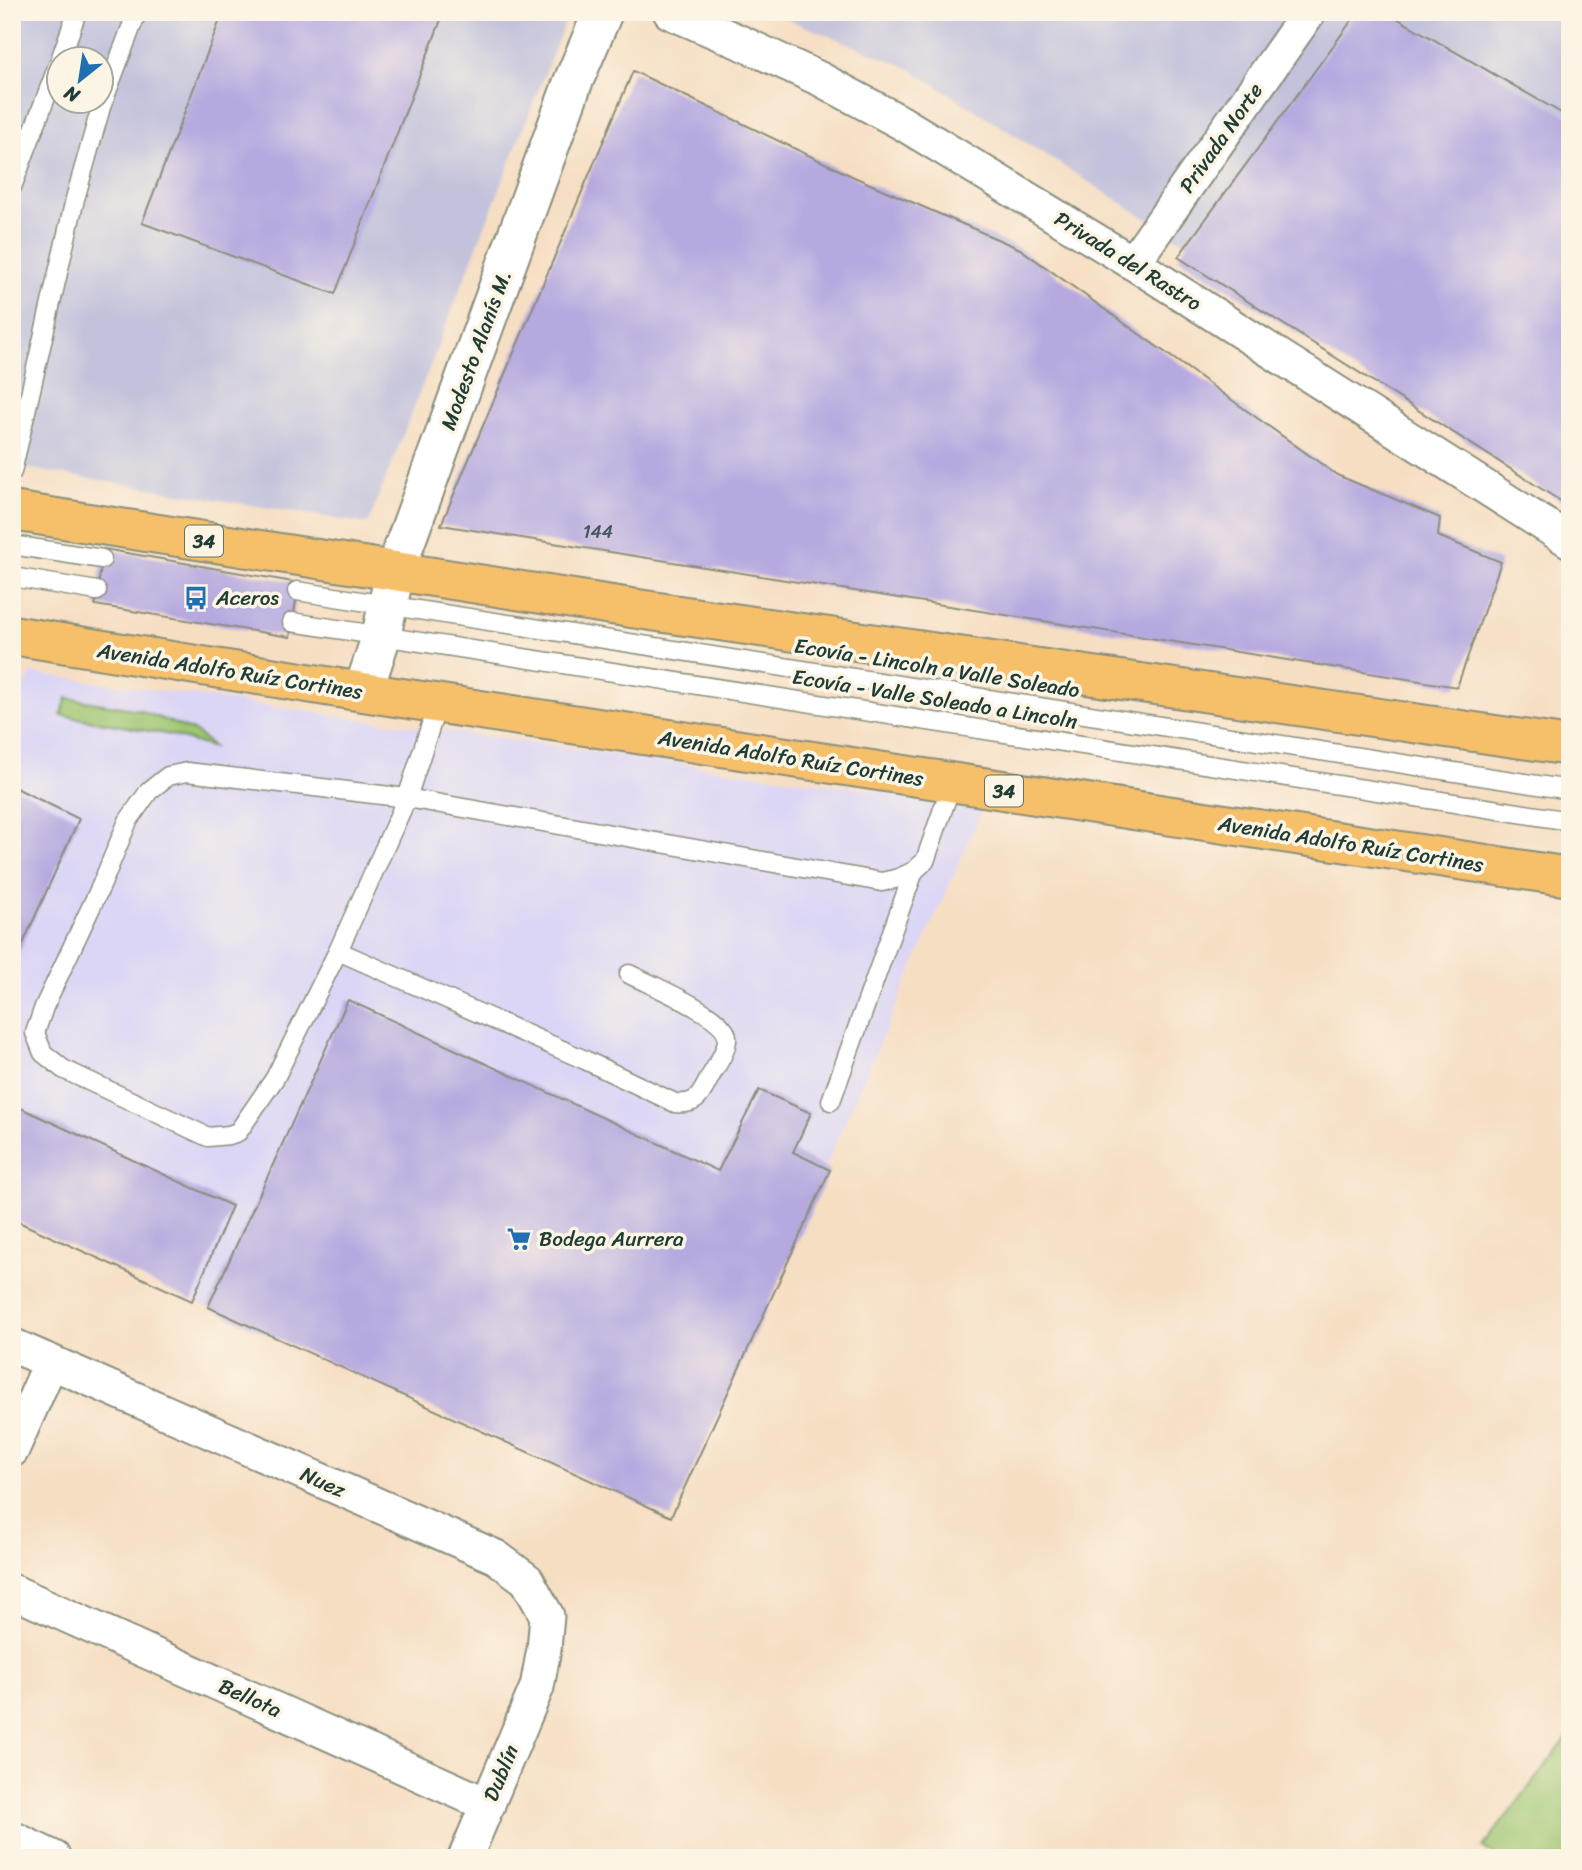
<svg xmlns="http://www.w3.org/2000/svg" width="1582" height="1870" font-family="Sriracha,sans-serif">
<rect width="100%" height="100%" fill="#fcf5e5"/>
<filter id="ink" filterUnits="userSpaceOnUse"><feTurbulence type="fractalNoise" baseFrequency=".0143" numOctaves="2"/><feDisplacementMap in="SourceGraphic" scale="14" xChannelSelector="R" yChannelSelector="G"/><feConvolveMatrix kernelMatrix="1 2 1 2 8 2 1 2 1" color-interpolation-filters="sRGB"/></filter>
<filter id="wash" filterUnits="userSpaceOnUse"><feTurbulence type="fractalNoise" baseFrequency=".00686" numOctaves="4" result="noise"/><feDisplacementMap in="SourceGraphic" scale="28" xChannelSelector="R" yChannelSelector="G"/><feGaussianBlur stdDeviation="1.57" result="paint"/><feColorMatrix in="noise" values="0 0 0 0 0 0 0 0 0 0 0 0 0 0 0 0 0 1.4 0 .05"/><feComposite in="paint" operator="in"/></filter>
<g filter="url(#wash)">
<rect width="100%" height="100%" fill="#f6dec3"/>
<path fill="#dcd6f6" d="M31,673L984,806L671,1517L12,1218V716Z"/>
<g fill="#c2c2dc" fill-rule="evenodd">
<path d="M12,12H569L368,524L12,466ZM60,60H102V102H60Z"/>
<path d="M769,12H1570V487L907,67Z"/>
</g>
<g fill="#9ec570" stroke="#5e8152" stroke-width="2">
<path d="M67,698L139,710L196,732L214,748L171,735L61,715Z"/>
<path d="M1570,1734V1858H1498L1483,1847Z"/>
</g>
<g id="blocks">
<g fill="#b6a9e0">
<path d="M223,12H444L335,294L142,223Z"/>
<path d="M1358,12H1386L1570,118V507L1178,257Z"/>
<path d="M633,71L854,177L1020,249L1337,475L1440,518L1438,536L1501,562L1457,687L441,525Z"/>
<path d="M104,549L299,583L290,637L95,605Z"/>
<path d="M12,786L79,819L12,968Z"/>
<path d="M348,1000L718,1171L759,1090L811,1113L793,1152L830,1170L671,1517L208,1307Z"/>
<path d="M12,1104L232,1206L192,1301L12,1219Z"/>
</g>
</g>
</g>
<g filter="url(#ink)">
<use href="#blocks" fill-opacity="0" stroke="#8a8e7c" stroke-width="2"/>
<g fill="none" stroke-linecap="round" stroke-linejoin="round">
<g stroke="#8a8e7c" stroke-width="21">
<g id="service">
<path d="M60,60L77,12"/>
<path d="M12,187L60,60"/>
<path d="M12,472L75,199L101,107L137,12"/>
<path d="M12,545L102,559"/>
<path d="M12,577L97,591"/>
<path d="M297,591L1570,790"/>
<path d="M292,622L1570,821"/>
<path d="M438,703L407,798L187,772L168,776L149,791L128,821L101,886L44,1007L35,1033L43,1053L63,1069L208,1137L229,1135L238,1132L275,1078L338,951L407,798L882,882L899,878L914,871L925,861L952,783"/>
<path d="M338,951L585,1060L675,1103C698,1105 700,1096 710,1077C716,1066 728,1050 727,1037C726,1016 649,984 629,974"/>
<path d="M831,1101L914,871"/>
</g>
</g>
<g stroke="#8a8e7c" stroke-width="37">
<g id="minor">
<path d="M670,12L742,43L820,79L902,123L1133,263L1570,541"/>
<path d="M1133,263L1309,12"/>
<path d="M12,1345L496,1557L527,1580L547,1616L544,1649L537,1687L465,1858"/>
<path d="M12,1450L51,1362"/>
<path d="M12,1591L488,1805"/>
<path d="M12,1838L54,1858"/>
</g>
</g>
<g stroke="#8a8e7c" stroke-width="42">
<path id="tertiary" d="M363,692L381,637L395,571L573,82L603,12"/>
</g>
<g stroke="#8a8e7c" stroke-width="42">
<g id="primary">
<path d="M12,511L631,608L1570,746"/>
<path d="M12,635L363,692L1570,877"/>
</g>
</g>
<use href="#service" stroke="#fff" stroke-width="18"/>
<use href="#minor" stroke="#fff" stroke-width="33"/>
<use href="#tertiary" stroke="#fff" stroke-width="38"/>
<use href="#primary" stroke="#f6c06b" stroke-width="38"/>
</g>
</g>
<defs>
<g id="bus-bare" transform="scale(1.89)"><path d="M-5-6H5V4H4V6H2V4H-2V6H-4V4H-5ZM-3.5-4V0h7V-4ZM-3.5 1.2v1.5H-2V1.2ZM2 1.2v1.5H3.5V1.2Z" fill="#1f6fb2" stroke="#fcf5e5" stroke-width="2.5" paint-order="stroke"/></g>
<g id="supermarket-bare" transform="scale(1.89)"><path d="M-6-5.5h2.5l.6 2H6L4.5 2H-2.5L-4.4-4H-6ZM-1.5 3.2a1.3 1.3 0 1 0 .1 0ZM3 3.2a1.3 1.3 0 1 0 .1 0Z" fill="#1f6fb2" stroke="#fcf5e5" stroke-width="2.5" paint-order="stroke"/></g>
</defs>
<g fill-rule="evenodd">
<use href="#bus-bare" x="196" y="598"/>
<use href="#supermarket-bare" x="519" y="1239"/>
</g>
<g text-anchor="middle" stroke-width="7" stroke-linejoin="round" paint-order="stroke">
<g font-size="18" fill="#45585f">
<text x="598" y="538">144</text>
</g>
<g fill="#fcf5e5" stroke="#617469" stroke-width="2">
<rect x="185" y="525.5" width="38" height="31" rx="5"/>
<rect x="985" y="775.5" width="38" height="31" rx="5"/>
</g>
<g font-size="19" font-weight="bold" fill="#1f3d34">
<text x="204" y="548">34</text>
<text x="1004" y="798">34</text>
</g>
<g font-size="21" fill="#1f3d34" stroke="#fcf5e5">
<text transform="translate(1221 138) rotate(-55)" y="7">Privada Norte</text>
<text transform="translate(1128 261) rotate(32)" y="7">Privada del Rastro</text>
<text transform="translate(476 350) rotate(-70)" y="7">Modesto Alanís M.</text>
<text transform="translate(937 668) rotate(9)" y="7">Ecovía - Lincoln a Valle Soleado</text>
<text transform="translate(230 671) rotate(9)" y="7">Avenida Adolfo Ruíz Cortines</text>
<text transform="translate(935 699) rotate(9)" y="7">Ecovía - Valle Soleado a Lincoln</text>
<text transform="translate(791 758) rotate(9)" y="7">Avenida Adolfo Ruíz Cortines</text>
<text transform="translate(1351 844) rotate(9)" y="7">Avenida Adolfo Ruíz Cortines</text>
<text transform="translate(323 1482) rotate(24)" y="7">Nuez</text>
<text transform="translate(250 1698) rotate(24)" y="7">Bellota</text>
<text transform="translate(501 1773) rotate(-67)" y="7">Dublín</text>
</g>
<g font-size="21" fill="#1f3d34" stroke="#fcf5e5" text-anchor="start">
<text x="216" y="605">Aceros</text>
<text x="539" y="1246">Bodega Aurrera</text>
</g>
</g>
<rect width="1582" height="1870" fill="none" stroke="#fcf5e5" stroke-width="42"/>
<g transform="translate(80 80) rotate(210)"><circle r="33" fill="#fcf5e5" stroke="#a4ab9e" stroke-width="2"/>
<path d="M0-5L12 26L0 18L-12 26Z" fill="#1f6fb2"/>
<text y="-10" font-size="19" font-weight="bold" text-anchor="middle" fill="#1f3d34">N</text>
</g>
</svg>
